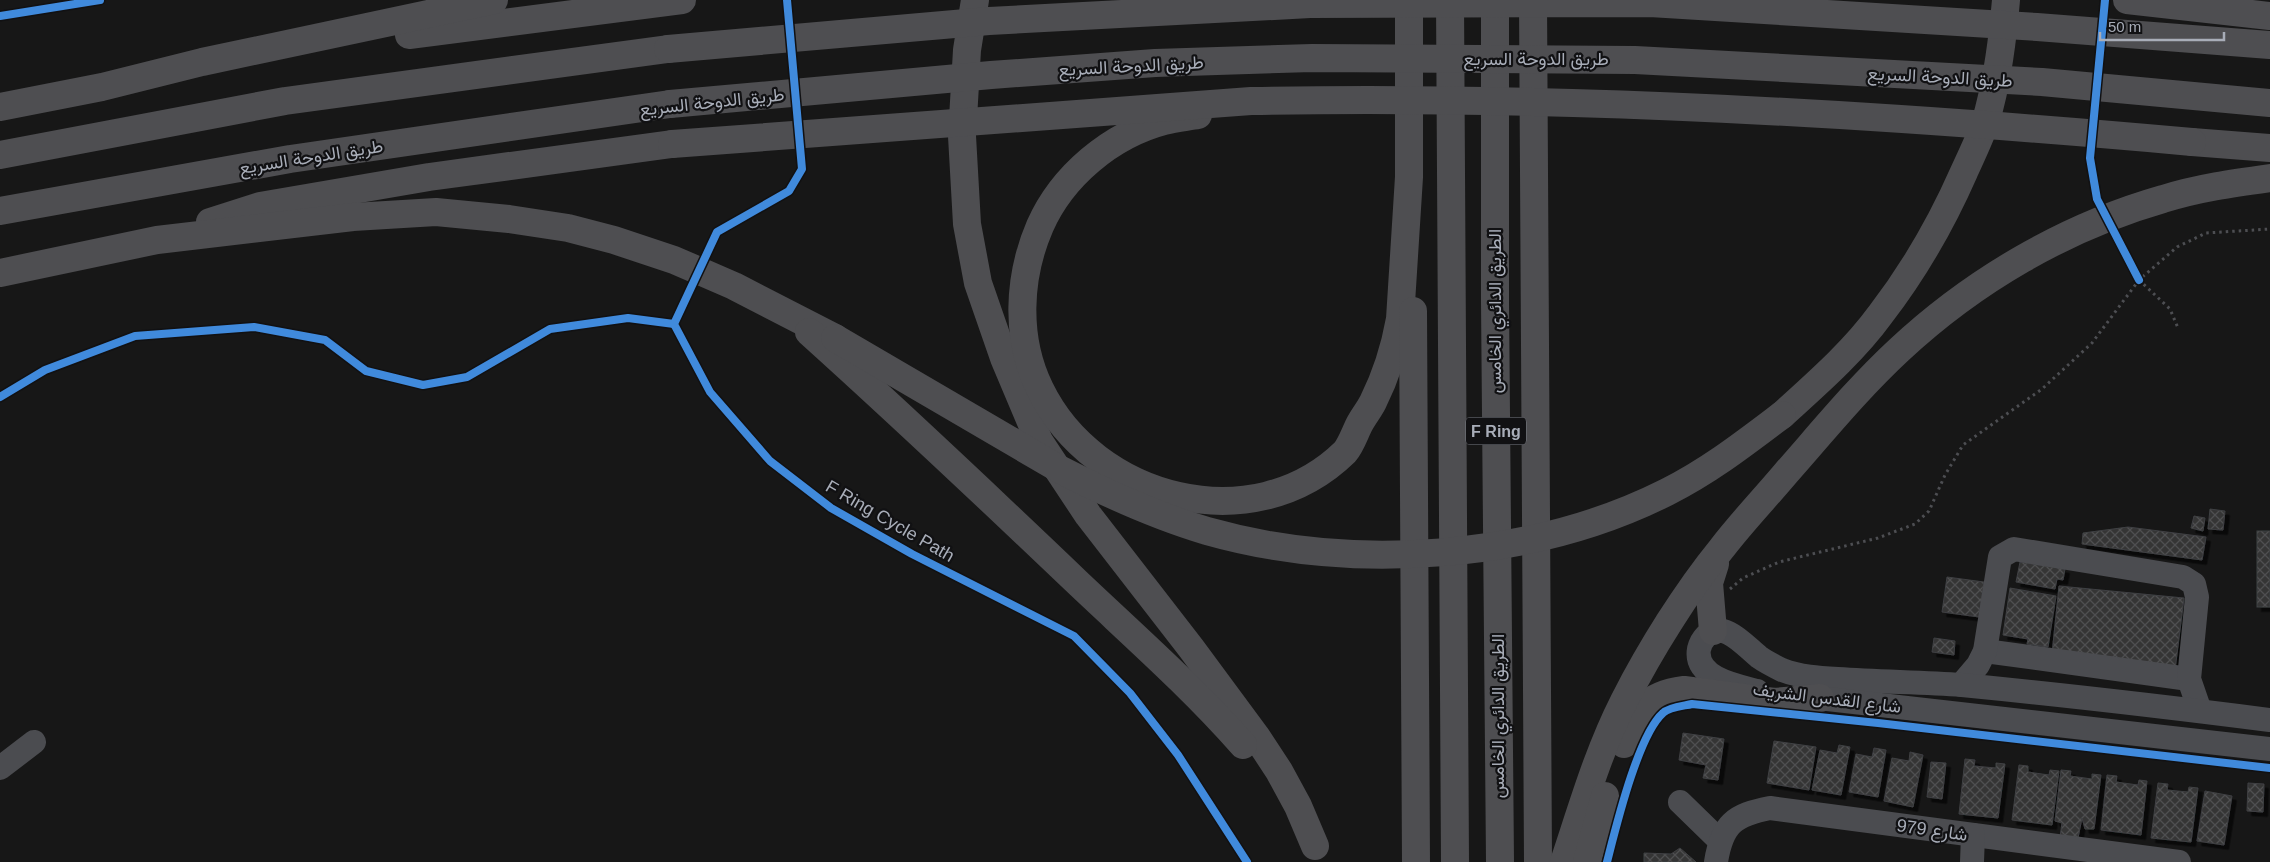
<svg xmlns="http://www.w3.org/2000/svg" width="2270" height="862" font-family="Helvetica,Vazirmatn,sans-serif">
<defs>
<pattern id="building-cross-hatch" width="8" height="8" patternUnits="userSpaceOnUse" patternTransform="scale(1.25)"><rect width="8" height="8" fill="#353536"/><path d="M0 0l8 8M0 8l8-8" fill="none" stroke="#4f5051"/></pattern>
<filter id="shadow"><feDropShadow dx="4.5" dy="4.5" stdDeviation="0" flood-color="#0009"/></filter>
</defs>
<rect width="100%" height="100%" fill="#171717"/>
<g fill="url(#building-cross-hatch)" stroke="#3f4043" filter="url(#shadow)">
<path d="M2210,509L2225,511L2223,530L2208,529Z"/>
<path d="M2194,516L2205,518L2203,531L2191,528Z"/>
<path d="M2128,527L2206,537L2202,560L2082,544L2083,533Z"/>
<rect x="2257" y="531" width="13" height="76"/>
<path d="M2020,562L2065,569L2063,580L2057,579L2055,589L2016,582Z"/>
<path d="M1947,577L1984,582L1979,617L1942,612Z"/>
<path d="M2059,586L2184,598L2175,670L2052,654Z"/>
<path d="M2010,588L2056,596L2048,647L2027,644L2028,639L2003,635Z"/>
<path d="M1934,638L1955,641L1954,655L1932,652Z"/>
<path d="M1683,733L1724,739L1718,780L1703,778L1706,765L1679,760Z"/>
<path d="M1774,741L1816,747L1809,790L1767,783Z"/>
<path d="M1839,745L1850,747L1841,795L1812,790L1820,750L1837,753Z"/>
<path d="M1874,748L1886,750L1878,797L1849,792L1856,754L1872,757Z"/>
<path d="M1910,752L1923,755L1913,807L1884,801L1892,758L1909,761Z"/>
<path d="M1965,759L1975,760L1974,766L1996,768V763L2005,764L1998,818L1959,814Z"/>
<path d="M1931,762L1946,763L1942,799L1927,797Z"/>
<path d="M2019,765L2028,766V772L2049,775L2050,770L2059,771L2052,825L2012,820Z"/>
<path d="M2061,770L2071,771L2070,776L2092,779V774L2101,775L2094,829H2085L2082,818L2078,838L2060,837L2062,823L2055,821Z"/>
<path d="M2107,775L2117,776L2116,782L2138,785L2139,780L2147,781L2141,835L2101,830Z"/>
<path d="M2158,783L2168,784L2167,790L2188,792L2189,787L2198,788L2191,842L2151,838Z"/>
<path d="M2248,783L2264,784L2263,812L2247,811Z"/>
<path d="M2205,791L2232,796L2224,845L2197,841Z"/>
<path d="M1680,848L1696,862H1644V853L1671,854Z"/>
</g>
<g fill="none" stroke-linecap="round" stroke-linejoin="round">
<g stroke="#4d4e52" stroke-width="3" stroke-dasharray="2.5 4" stroke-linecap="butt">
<path d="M2139,280L2170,309L2178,328"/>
<path d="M1730,589L1743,578L1779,562L1878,538L1915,524L1929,511L1945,475L1963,445L2042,389L2092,343L2139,280L2177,247L2206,233L2270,229"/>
</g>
<g stroke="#4b4c50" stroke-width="24">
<path d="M1985,651L2189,679"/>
<path d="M1961,685L1978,665L1985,651L2000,557L2014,549L2183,577L2194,584L2197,597L2189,679L2200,711"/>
<path d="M1757,691C1737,686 1694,678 1699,649C1700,645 1702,640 1706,636C1724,619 1745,646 1759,657C1766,662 1774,666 1782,670C1800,677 1819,678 1838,679C1879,682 1921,682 1962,685C2065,695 2168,707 2270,720"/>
<path d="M1801,696L2270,749"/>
<path d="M0,768L34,742"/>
<path d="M1680,802L1719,840"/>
<path d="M1716,862C1722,824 1734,815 1770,808L2179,862"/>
<path d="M1972,862L1973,835"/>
</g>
<g stroke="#4e4e51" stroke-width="28">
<path d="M975,0L967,50L962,136L967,224L978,283L1004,358L1039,441L1088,515L1191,648L1256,736L1279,771L1298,806L1315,846"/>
<path d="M1450,0L1455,862"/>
<path d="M1495,0V302L1500,862"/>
<path d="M1533,0L1538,862"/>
<path d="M2127,0L2270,16"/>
<path d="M409,35L682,0"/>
<path d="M0,107L102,87L202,62L494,0"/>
<path d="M1198,115C1187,117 1175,118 1164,121C1111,135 1062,176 1040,226C1018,277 1015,338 1040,389C1094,500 1253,542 1345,452C1351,445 1355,433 1359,425C1363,417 1369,410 1373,402C1386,376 1395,347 1400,319L1409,177V0"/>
<path d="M2192,142L2270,148"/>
<path d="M0,155L285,101L668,49"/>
<path d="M0,211L290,159L670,104"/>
<path d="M210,222L260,206L429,177L672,144"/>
<path d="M0,273L157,240L353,217L436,212L509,219L568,228L614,240L674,260L734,286L835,338"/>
<path d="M1413,311L1416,862"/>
<path d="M809,332C900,414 989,498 1078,583C1134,636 1192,687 1243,745"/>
<path d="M1782,415C1816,384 1853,352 1880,315C1914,271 1942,222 1964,172C1974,150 1985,128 1990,105C1999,70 2003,35 2006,0"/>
<path d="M1713,631L1709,583L1715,564"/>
<path d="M1624,744C1638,711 1645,695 1684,690L1774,702L1820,698"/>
<path d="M1564,862C1582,808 1598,752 1624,701C1650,650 1686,592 1722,548C1742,522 1765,498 1786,473C1823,431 1858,388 1899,350C1973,281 2065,227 2163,199C2198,188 2234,183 2270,178"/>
<path d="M1587,862L1605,796"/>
</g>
<g stroke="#4e4e51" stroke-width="28">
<path d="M668,49L989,21L1310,4L1650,3L2037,27L2270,45"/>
<path d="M670,104L991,75L1155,63L1312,58L1635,60L2042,82L2270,103"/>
<path d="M672,144L1251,101C1566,95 1879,114 2192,142"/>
<path d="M835,338L1061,470C1108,494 1156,516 1207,531C1352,572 1532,560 1667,492C1709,471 1745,443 1782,415"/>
</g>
<g stroke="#111113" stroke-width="11">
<g id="cycleway">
<path d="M787,0L802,169L789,191L717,232L674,324L710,392L770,461L831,508L912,554L1074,636L1130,693L1178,755L1247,862"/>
<path d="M2105,0L2090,158L2097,199L2139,280"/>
<path d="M0,16L100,0"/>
<path d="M0,397L45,370L135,336L254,327L325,340L366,371L423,385L467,377L550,329L628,318L674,324"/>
<path d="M1607,862C1616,827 1638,735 1663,713C1669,707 1684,706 1692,704L1878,723L2270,768"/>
</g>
</g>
<use href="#cycleway" stroke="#408adc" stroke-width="8"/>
</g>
<g text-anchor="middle" stroke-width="4.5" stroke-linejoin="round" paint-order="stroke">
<rect fill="#111113" stroke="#7b7e86" stroke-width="1" x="1466" y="417.5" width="60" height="27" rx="4"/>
<g font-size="16" font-weight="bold" fill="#a8adb8">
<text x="1496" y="437">F Ring</text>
</g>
<g font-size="18" fill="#a8adb8" stroke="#111113">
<text x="1536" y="65">طريق الدوحة السريع</text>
<text transform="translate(1131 66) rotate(-3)" y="6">طريق الدوحة السريع</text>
<text transform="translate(1940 77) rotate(3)" y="6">طريق الدوحة السريع</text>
<text transform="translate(712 102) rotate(-6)" y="6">طريق الدوحة السريع</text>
<text transform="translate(311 157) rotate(-9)" y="6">طريق الدوحة السريع</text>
<text transform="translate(1495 311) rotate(-90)" y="6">الطريق الدائري الخامس</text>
<text transform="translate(890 521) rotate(30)" y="6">F Ring Cycle Path</text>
<text transform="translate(1827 698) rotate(7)" y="6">شارع القدس الشريف</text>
<text transform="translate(1498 716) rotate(-90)" y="6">الطريق الدائري الخامس</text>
<text transform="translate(1932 830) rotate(8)" y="6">شارع 979</text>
</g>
</g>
<path d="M2100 32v8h124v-8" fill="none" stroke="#a8adb8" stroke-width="2.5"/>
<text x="2108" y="32" font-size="15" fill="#a8adb8" stroke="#111113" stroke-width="4" paint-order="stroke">50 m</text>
</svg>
